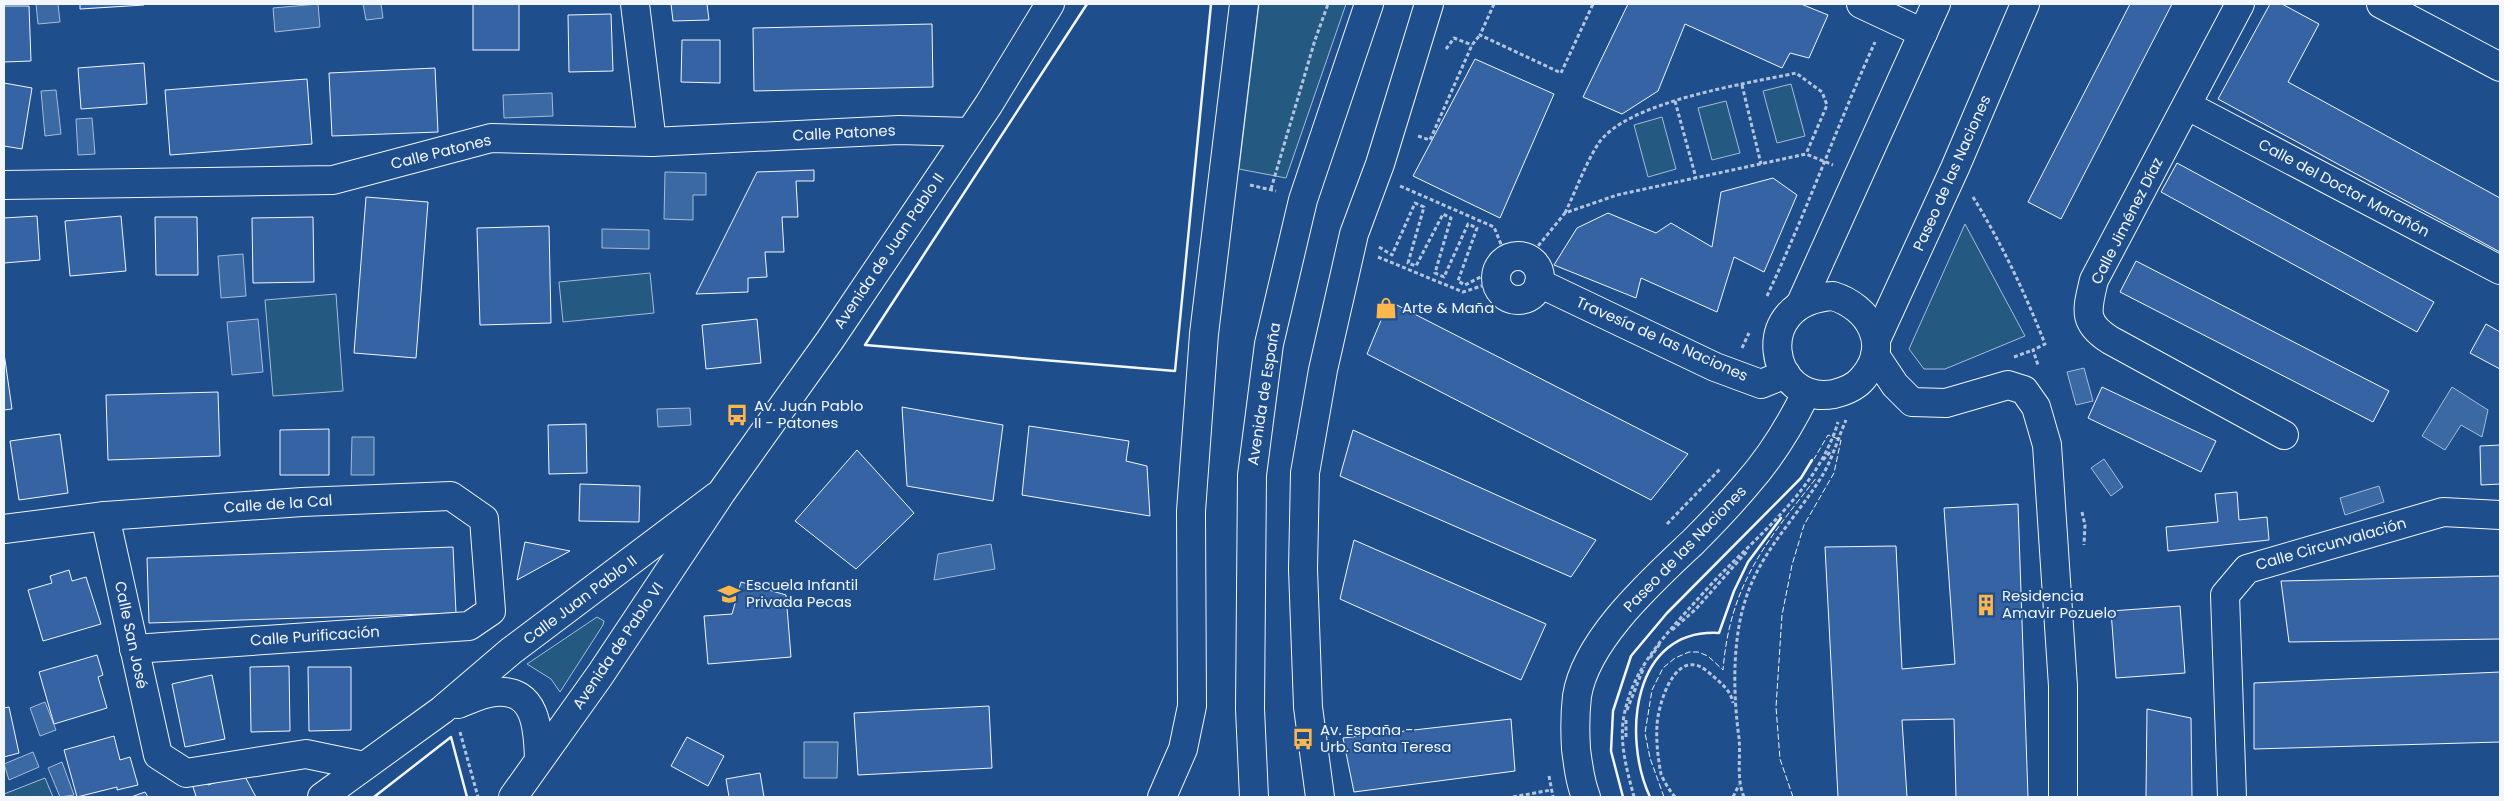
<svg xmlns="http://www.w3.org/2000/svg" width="2504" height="801" font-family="Poppins,sans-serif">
<rect width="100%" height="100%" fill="#1f4e8c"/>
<g fill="#245a82" stroke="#a8bbd7">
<path d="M1259,4H1346L1286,178L1239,169Z"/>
<path d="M1791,84L1805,136L1777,143L1763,91Z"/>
<path d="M1726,101L1740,153L1712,160L1698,108Z"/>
<path d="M1662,117L1676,169L1648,177L1634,125Z"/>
<path d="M1965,224L2025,336L1945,369H1924L1909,349Z"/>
<path d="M650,273L654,313L563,322L559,282Z"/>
<path d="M336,294L343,391L273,396L265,300Z"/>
<path d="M597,617L604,621L603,625L560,692L551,679L527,664Z"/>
<path d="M45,778L53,797H4V794Z"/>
</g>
<g fill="#3b69a3" stroke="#a8bbd7">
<path d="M36,4H58L60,22L38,24Z"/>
<path d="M318,4L320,27L275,32L273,8Z"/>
<path d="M363,4H381L383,18L366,20Z"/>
<path d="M56,90L61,134L45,136L41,91Z"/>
<path d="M552,93L553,116L504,118L503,95Z"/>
<path d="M92,118L95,154L78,155L76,119Z"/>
<path d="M665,172L706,173V195H693V220L664,219Z"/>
<path d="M602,229L649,230V249L602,248Z"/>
<path d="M243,254L246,296L221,298L218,256Z"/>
<path d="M258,319L263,372L232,375L227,322Z"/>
<path d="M2084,368L2093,401L2076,405L2067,372Z"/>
<path d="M2452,387L2488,410L2482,437L2461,425L2445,450L2422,436Z"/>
<path d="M690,408L691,425L658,427L657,409Z"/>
<path d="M352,437H374V475H351Z"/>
<path d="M2104,459L2123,487L2111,496L2091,468Z"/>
<path d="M2379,486L2384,502L2345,515L2340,498Z"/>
<path d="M991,544L995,569L934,580L938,554Z"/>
<path d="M45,702L56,730L40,736L30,708Z"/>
<path d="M804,742H838L837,778H804Z"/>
<path d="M33,752L39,767L9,780L4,764Z"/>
<path d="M62,762L74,795L60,797L48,768Z"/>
</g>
<g fill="#3563a3" stroke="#f2f6ff">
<path d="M80,4H144V5L80,9Z"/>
<rect x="473" y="4" width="46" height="46"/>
<path d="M671,4H707L709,20L673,21Z"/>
<path d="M1628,4H1801L1828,15L1809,58L1790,53L1782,68L1685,24L1658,91L1622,114L1583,97Z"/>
<path d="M2130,4H2172L2061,219L2028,202Z"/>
<path d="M2270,4H2282L2319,24L2288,82L2500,198V252L2218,99Z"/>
<path d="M4,6H29L31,61L4,62Z"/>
<path d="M611,14L613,71L569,72L568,15Z"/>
<path d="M932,24L933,87L754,91L753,28Z"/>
<path d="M682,40H720V83L681,82Z"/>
<path d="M1475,59L1554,94L1500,218L1413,176Z"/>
<path d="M144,63L147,104L81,109L78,68Z"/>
<path d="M435,68L438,132L332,136L329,73Z"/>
<path d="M307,79L312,144L170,155L165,90Z"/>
<path d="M4,83L32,88L22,149L4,146Z"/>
<path d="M2177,163L2434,302L2417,332L2161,192Z"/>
<path d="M814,170V181H796L798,217H782L784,252H765L767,277L748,278V292L696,294L757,172Z"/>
<path d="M1773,178L1797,195L1764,272L1734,257L1717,312L1641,278L1636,298L1554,265L1577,228L1608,213L1656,233L1671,223L1712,247L1721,192Z"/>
<path d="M366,197L428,202L416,358L354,353Z"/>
<path d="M37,216L40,260L4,263V218Z"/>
<path d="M121,216L126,271L70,276L65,221Z"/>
<path d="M155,217H197L198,275H156Z"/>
<path d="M313,217L314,282L253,283L252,218Z"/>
<path d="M549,226L551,323L480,325L477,228Z"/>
<path d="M2136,261L2389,391L2373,422L2120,292Z"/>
<path d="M1389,301L1688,454L1651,500L1367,354Z"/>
<path d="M757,319L761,363L706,369L702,325Z"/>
<path d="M2486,324L2500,332V369L2470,353Z"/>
<path d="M4,353L12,409L4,410Z"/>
<path d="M2102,387L2216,441L2201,472L2088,418Z"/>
<path d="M218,392L220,456L108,460L106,395Z"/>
<path d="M902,407L1003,425L993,501L907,486Z"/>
<path d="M586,424L587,473L549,474L548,425Z"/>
<path d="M1029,426L1129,441L1126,461L1147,466L1150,516L1022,495Z"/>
<path d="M329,429V475H280V430Z"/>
<path d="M1353,430L1596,540L1571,577L1340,476Z"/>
<path d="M60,434L68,493L19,500L10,441Z"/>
<path d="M2500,445V484L2481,485L2480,446Z"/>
<path d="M857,450L914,513L856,569L795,521Z"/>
<path d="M580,484L640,486L639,522L579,521Z"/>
<path d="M2237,492L2239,520L2267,517L2269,540L2168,551L2166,527L2218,522L2215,494Z"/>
<path d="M2018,504L2028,797H1956L1954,719L1902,720L1907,797H1838L1825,547L1896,546L1902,669L1955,664L1944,508Z"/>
<path d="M1354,540L1546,624L1521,680L1340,599Z"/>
<path d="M525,542L570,551L517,580Z"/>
<path d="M453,547L456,613L149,623L147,558Z"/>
<path d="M69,570L72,581L86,577L101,624L43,641L28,590L52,583L50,576Z"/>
<path d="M2500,576V639L2289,642L2281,581Z"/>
<path d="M741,582L786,595L791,657L708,664L704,616L732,614Z"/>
<path d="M2180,606L2185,673L2116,678L2111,611Z"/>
<path d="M97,655L103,675L98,677L107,708L54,724L39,672Z"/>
<path d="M289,666L290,731L251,732L250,667Z"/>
<path d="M308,667H351V730L309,731Z"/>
<path d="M2500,672V742L2254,749V683Z"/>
<path d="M212,675L225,739L185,747L172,684Z"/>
<path d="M989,706L992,768L858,775L854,713Z"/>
<path d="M9,707L19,753L4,757V708Z"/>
<path d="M2147,709L2191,718L2192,797H2146Z"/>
<path d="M1511,719L1515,771L1354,792L1343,738Z"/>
<path d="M114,736L120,760L130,757L138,785L117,790V787L77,797L64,750Z"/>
<path d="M687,737L724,756L708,786L671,766Z"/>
<path d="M243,773L256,797H192L196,796L192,784L207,781L208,785Z"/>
<path d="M760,773L764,797H729L726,779Z"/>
<path d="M145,792L148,797H131Z"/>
</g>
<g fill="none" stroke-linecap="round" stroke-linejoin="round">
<g stroke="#f2f6ff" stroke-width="30">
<g id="minor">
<path d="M635,4L652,142"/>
<path d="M1861,4L1923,33"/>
<path d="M2240,4L2094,280C2087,310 2082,322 2110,340L2284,435"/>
<path d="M2381,4L2500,67"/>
<path d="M2188,106L2500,270"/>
<path d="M4,185L333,180L491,138L652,142L899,130L970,132"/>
<circle cx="1518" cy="278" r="22"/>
<path d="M1539,283L1715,367L1761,384L1786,374"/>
<path d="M1833,296C1869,307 1892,345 1863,378C1856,387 1846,391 1834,394C1769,406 1749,301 1833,296Z"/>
<path d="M1801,303L1936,4"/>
<path d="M1876,340L1955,168L2025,4"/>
<path d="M1875,355L1895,385L1912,402L1946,403L2008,385L2024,390L2036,407L2047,445L2063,686V797"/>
<path d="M105,516L158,755L186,773L306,754L364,766"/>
<path d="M4,529L105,516L302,502L451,496L484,519L491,611L469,626L134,649"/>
<path d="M458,704C469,700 482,693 495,692C537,688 538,730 539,759"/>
<path d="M322,797L442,710L511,651L717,496"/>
<path d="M1162,797L1183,749L1192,706L1191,511L1204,334L1244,4"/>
<path d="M1320,797L1308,707L1303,569L1305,473L1323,370L1354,234L1380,164L1429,4"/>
<path d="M1586,797C1580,782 1578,765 1576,749C1575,732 1575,713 1577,696C1586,639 1654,579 1694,541C1712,523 1730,504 1746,485C1770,458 1790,426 1806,393"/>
<path d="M2232,797L2225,595L2247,569L2443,512L2500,515"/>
</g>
</g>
<g stroke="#f2f6ff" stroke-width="30">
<g id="major">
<path d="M513,797L600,675L721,493L830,340L989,104L1050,4"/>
<path d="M1254,797L1250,709L1252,475L1269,344L1303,200L1369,4"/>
</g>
</g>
<g stroke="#b3c4dc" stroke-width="3" stroke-dasharray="4 2.5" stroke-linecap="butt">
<path d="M1494,4L1480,35L1561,73L1593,4"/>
<path d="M1446,49L1454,38L1472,45"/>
<path d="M1742,85L1761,164"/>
<path d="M1675,101L1696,178"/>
<path d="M1418,136L1430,140L1472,45L1480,35"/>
<path d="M1250,185L1276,191"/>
<path d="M1400,186L1494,227L1507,259"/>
<path d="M1271,189L1315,40L1328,4"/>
<path d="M1973,197C2002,244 2025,293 2045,344L2033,350L2038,365"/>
<path d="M1565,213C1576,190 1585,165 1598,144C1627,101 1746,84 1796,73L1822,92L1827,105L1806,154"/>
<path d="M1379,247L1392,255L1415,203L1424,207L1408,263L1416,266L1443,214L1451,218L1435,273L1444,277L1468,224L1477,228L1458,281L1465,285L1500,267"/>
<path d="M1530,256L1565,213L1617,195L1806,154L1833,165"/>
<path d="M1378,257L1463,292L1497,281"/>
<path d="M1767,296C1806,213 1837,126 1875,42"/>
<path d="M1742,348L1749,333"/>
<path d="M2014,357L2033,350"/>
<path d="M1823,460L1832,450"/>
<path d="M2082,512L2085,525L2084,545"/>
<path d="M1667,524L1720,469"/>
<path d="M1672,630L1696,609L1748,550"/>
<path d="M1650,658L1661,642"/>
<path d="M1627,710L1644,667"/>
<path d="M460,732L478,797"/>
<path d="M1626,737V718"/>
<path d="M1549,776L1553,797"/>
<path d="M1513,797L1551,790"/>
<path d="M1634,797C1628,774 1620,747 1623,722C1629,677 1656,645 1686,612C1698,599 1711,584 1724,571C1768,527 1820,483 1838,422"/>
<path d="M1675,797C1670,791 1664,782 1661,774C1658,759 1656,741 1657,725C1658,706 1673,653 1701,667C1705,669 1709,673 1713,676C1722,684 1731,691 1733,703"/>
<path d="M1733,797L1739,785"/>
<path d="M1744,797C1736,778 1741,758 1739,738C1733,695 1732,639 1746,598C1761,551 1797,517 1822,476C1832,460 1838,438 1846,420"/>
</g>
<use href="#minor" stroke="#1f4e8c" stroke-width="28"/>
<use href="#major" stroke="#1f4e8c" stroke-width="28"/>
<g stroke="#f2f6ff" stroke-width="1" stroke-dasharray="6 2.5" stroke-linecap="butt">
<path d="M1664,797L1650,758L1645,733L1652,690L1663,668L1675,658L1689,652H1698L1708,656L1723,670C1730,584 1766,542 1817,477"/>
<path d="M1793,797L1780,759L1776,707L1782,615L1792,565L1804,525L1834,473L1841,440L1828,435L1814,459"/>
</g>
<g stroke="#f2f6ff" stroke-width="2.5">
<path d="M1087,4L865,345L1175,371L1211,4"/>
<path d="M374,797L451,737L467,797"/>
<path d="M1623,797L1611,751L1613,711L1631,656L1667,613L1801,478L1812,460"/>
<path d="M1650,797C1622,737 1632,628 1719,633L1734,591L1748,562L1781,518"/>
</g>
</g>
<defs>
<g id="shop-bare" transform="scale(1.725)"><path d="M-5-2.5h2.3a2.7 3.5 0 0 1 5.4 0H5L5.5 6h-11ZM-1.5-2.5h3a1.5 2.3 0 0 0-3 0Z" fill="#ffb74d" stroke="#1f4e8c" stroke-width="2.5" paint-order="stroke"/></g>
<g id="bus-bare" transform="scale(1.725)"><path d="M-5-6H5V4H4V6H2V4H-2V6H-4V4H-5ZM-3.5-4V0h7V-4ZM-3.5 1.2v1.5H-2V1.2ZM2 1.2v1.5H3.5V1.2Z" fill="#ffb74d" stroke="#1f4e8c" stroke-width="2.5" paint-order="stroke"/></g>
<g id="school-bare" transform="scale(1.725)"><path d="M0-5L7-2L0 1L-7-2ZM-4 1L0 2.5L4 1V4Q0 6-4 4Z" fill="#ffb74d" stroke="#1f4e8c" stroke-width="2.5" paint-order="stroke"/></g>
<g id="building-bare" transform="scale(1.725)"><path d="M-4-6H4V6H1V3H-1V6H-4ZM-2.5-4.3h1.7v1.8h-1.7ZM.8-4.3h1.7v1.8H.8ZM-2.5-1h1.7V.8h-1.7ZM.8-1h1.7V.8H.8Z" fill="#ffb74d" stroke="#1f4e8c" stroke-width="2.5" paint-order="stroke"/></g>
</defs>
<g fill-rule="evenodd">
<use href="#shop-bare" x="1386" y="308"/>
<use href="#bus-bare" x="737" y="415"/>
<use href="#school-bare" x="729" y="594"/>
<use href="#building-bare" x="1986" y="605"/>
<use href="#bus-bare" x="1303" y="739"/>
</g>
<g text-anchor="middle" stroke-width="4" stroke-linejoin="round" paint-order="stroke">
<g font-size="15" fill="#f2f6ff" stroke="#1f4e8c">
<text transform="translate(844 133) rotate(-3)" y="5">Calle Patones</text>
<text transform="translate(441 152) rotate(-14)" y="5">Calle Patones</text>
<text transform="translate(1952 173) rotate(-66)" y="5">Paseo de las Naciones</text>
<text transform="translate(2344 188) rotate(28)" y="5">Calle del Doctor Marañón</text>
<text transform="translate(2127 221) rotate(-63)" y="5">Calle Jiménez Díaz</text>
<text transform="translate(889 251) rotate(-56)" y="5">Avenida de Juan Pablo II</text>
<text transform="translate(1662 339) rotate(24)" y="5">Travesía de las Naciones</text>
<text transform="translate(1264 394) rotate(-81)" y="5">Avenida de España</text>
<text transform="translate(278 504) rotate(-4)" y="5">Calle de la Cal</text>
<text transform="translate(2331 544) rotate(-16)" y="5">Calle Circunvalación</text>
<text transform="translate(1685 549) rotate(-46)" y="5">Paseo de las Naciones</text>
<text transform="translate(580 600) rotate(-37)" y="5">Calle Juan Pablo II</text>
<text transform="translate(131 635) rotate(78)" y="5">Calle San José</text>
<text transform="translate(315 636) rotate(-4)" y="5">Calle Purificación</text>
<text transform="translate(618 646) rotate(-56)" y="5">Avenida de Pablo VI</text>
</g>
<g font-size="15" fill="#f2f6ff" stroke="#1f4e8c" text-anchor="start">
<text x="1402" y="313">Arte &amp; Maña</text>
<text x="754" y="411">Av. Juan Pablo<tspan x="754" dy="17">II - Patones</tspan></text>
<text x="746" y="590">Escuela Infantil<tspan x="746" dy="17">Privada Pecas</tspan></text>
<text x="2002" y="601">Residencia<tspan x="2002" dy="17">Amavir Pozuelo</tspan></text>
<text x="1320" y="735">Av. España -<tspan x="1320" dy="17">Urb. Santa Teresa</tspan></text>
</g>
</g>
<rect width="2504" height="801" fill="none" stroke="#f2f6ff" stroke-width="10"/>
</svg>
